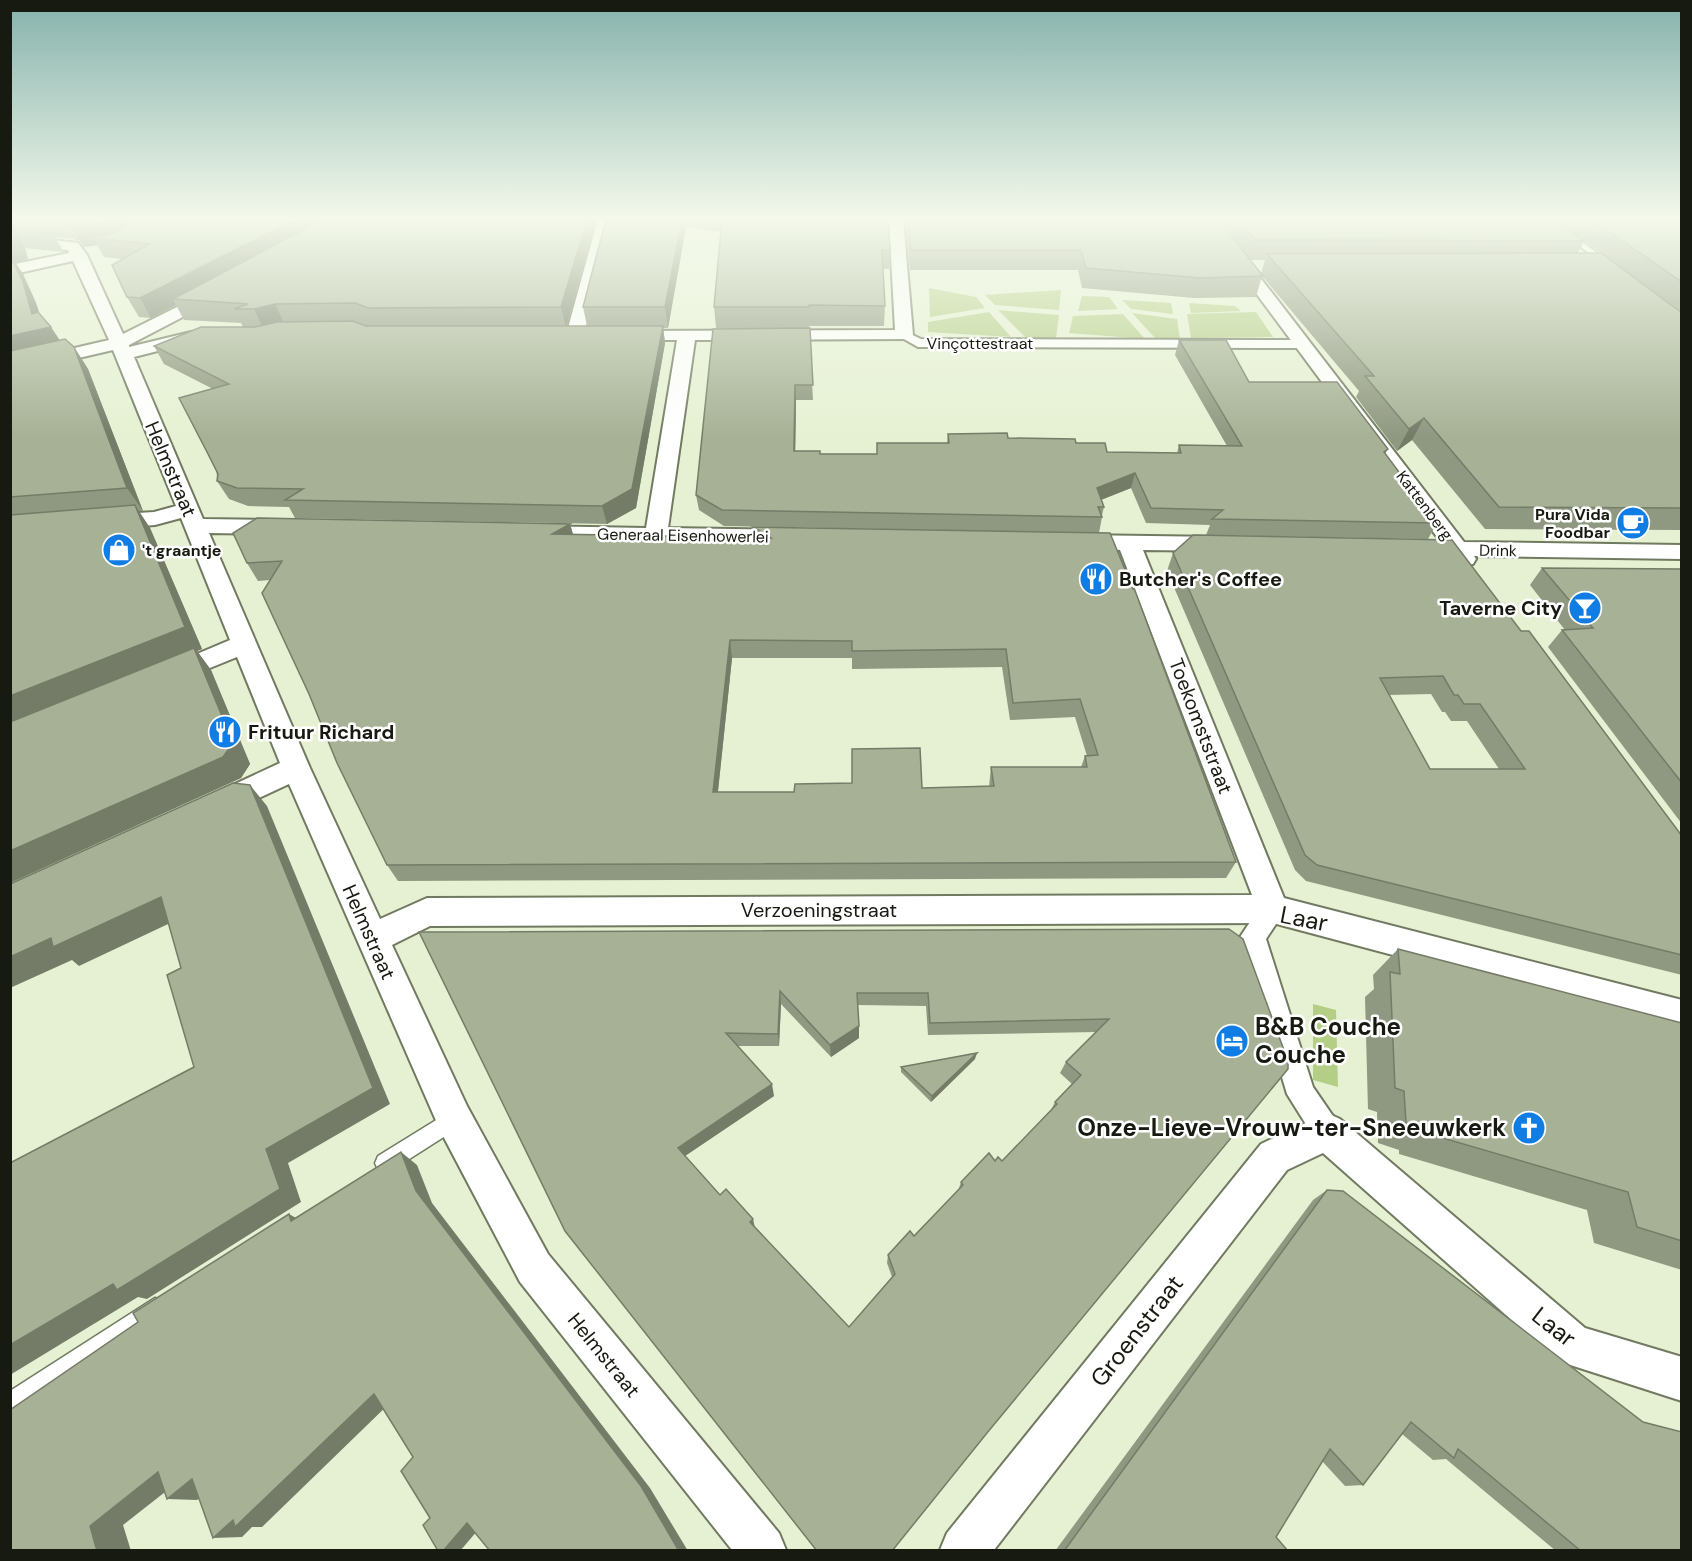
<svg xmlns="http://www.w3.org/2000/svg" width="1692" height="1561" font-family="'DM Sans',sans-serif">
<rect width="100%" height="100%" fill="#e6f1d3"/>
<g fill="#b5ce86">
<path d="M929,288L976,297L985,308L930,317Z"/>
<path d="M1061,290L1059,310L995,305L985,295Z"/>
<path d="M1082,296L1109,297L1118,309L1078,311Z"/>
<path d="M1122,300L1171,303L1173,314L1131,309Z"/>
<path d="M1189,303L1235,306L1241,311L1191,313Z"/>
<path d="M998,310L1059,315L1056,338H1026Z"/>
<path d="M989,312L1011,337L928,332V322Z"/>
<path d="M1256,312L1273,337L1191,338L1187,314Z"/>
<path d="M1132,313L1177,319L1180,339L1155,338Z"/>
<path d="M1123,314L1145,339L1069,333L1073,316Z"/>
<path d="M1313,1004L1336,1010L1338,1087L1313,1080Z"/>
</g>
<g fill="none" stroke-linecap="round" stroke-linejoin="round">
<g stroke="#707a60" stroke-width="3">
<g id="service">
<path d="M1543,219H1551L1614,265L1607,267Z"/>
<path d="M454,1109L461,1112L464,1119L461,1126L392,1170L385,1173L378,1170L375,1163L378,1156Z"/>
<path d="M155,1298L163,1301L166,1309L163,1317L10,1416V1391Z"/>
</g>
</g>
<g stroke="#707a60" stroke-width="4">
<g id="pedestrian">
<path d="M904,331L921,339L1303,340L1310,344L1303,348L918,347L897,335Z"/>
<path d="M1273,898L1282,901L1286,909L1266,939L1313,1087L1337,1122L1342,1132L1337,1142L1327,1147L1317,1142L1287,1094L1240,937L1264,901Z"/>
</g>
</g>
<g stroke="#707a60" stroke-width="4">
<g id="minor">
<path d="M598,219H612L584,335L581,339H569L566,335Z"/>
<path d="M889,219H903L913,335L910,339L695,340L668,528L794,530L802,532L805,537L802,542L794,544L534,540L526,538L523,533L526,528L534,526L646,528L677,340H625L619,339L616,335L619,331L895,330Z"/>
<path d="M1201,219H1215L1464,542L1682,545V559L1474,556L1476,559L1473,564C1462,567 1457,565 1450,555L1414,553L1411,548L1414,543L1440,541Z"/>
<path d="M10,235L78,243L87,255L123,334L209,291L215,289L223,294L221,297L129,345V347L191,332L197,333L200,337L197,341L134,357L203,519L284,520L292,522L295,527L292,532L284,534L209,533L310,768L380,919L427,898L1252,895L1120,550L1069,547L1066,542L1069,537L1077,535L1223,537L1231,539L1234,544L1231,549L1223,551L1143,550L1284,898L1682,1000V1032L1273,923L430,926L392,945L467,1106L548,1254L779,1533L786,1550H732L520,1282L441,1132L289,784L229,812L219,816L209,812L204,804L209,796L280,763L237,657L168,685L159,682L155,676L159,670L230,640L181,518L155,525L105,529L97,527L94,522L97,517L105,515L154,512L176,506L113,350L10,374V363L109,340L73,261L10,275V265L69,253L68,250L10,244Z"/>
<path d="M1327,1113L1340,1119L1585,1328L1682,1357V1401L1558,1361L1323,1153L1287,1170L994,1550H940L947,1533L1261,1144Z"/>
</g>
</g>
<use href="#service" fill="#fff" fill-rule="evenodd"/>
<use href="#pedestrian" fill="#fff" fill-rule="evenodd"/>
<use href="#minor" fill="#fff" fill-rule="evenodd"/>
<path stroke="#808773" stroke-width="1.5" d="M1542,219L1602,264"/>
</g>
<g fill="#8f9880" fill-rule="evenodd">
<path d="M10,219H596L567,326H587L583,307L606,219H888L890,250L889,269H883L885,306L884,326H809L813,400H796L795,451L820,454H877L947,443L948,434L1076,443L1107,452L1177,453L1179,445L1227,446L1175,355L1179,340L1249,382L1388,449L1385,454L1437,523L1428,539L1206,535L1210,525L1146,523L1131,488L1101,500L1104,507L1102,515V517L1099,533L724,526L699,510L696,495L808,328H716L714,307L721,232L686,227L668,328H663L665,343L636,508L607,524L295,518L289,507L248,506L229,499L217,481L213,389L164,364L154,346L243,327L241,323L184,320L176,305L151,318L139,317L127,297L122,259L104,257L97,245L84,247L80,242L73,239L55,237L64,252L25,248L28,259L15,262L23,274L36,303L40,315L59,340L74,347L88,369L143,511H138L150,528L202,649L197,651L211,670L250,764L241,778L10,883Z"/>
<path d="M903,219H1682V312L1582,239L1584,241L1577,254L1682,313V530L1485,529L1412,440L1397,451L1356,397L1359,391L1262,276L1256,297L1194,298L1082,288L1078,270H910L905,219ZM1250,260H1265L1261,274Z"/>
<path d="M570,524L573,534L754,538L753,527L1110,533L1236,862L1226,878L398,881L387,865L270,580L258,581L247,563ZM732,658H852V669L1002,667L1010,720L1075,717L1087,756H1085L1081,767H991L989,787L794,792H718Z"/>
<path d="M1173,553L1521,631L1682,836V975L1306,881L1295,870L1167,571ZM1431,694L1442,712H1445L1451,721H1467L1499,769H1430L1389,695Z"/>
<path d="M1542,568L1682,569V824L1548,647L1562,630H1565L1530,585Z"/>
<path d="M1229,929L987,1433L565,1231L419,932ZM781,1004L831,1057L859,1038L858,1005L926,1006L928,1035L1096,1032L1066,1062L1060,1073L1072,1084L1055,1102L1050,1112L1002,1161H995L961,1182L958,1191L914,1236L888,1255L887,1263L892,1277L849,1327L755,1228L720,1195L685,1156L774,1096L737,1046H779Z"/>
<path d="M1398,949L1682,1023V1270L1594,1243L1587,1210L1399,1154V1150L1378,1143L1377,1112L1368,1109L1365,997L1374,989L1373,975Z"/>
<path d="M975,1059L931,1102L901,1072V1067Z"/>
<path d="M1327,1190L1682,1551H1556L1446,1459L1433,1460L1402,1434L1363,1485L1345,1486L1322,1461L1276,1537L1288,1551H1055L1313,1200Z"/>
</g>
<g fill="#747c68">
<path d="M107,219H156L114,240L93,238L97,245L84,247L72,228Z"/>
<path d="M296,219H340L173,299L176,305L151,318L140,298Z"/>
<path d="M587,219H596L566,328L561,307Z"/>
<path d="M682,219H685L686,227L668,328L665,307Z"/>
<path d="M13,229L25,248L28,259L15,262L23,274L36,303L44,329L51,327L65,348L10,361V336L32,314L10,263V241Z"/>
<path d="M275,304L285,325L264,330L254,309Z"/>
<path d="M663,326L665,343L636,508L607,524L602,506Z"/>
<path d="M74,347L88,369L143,511L127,488Z"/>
<path d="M795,385L796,400L795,466L794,451Z"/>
<path d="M1424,418L1412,440L1397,451L1409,429Z"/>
<path d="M1135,473L1131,488L1093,503L1097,488Z"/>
<path d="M135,505L150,528L202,649L197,651L211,670L250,764L241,778L10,883V696Z"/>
<path d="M570,524L575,542L552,534Z"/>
<path d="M730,640L732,658L716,809L713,792Z"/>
<path d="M250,785L267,806L390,1104L288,1163L301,1202L147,1299L138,1297L10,1375V1345L266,1149Z"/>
<path d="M161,897L183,917L79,966L72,960L10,988V957L51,938Z"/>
<path d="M780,991L781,1004L779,1046L778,1034Z"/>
<path d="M859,1026V1038L831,1057L830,1045Z"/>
<path d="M977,1053L975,1059L931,1102L932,1096Z"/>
<path d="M772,1084L774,1096L682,1158L678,1148Z"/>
<path d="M401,1152L417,1165L432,1203L650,1488L688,1551H679L416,1191Z"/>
<path d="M289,1214L310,1226L291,1221Z"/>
<path d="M753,1219L755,1228L750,1222Z"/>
<path d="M374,1394L393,1400L262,1527H252L242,1537L213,1538Z"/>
<path d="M158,1472L188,1474L123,1525L131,1551H97L90,1526Z"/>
<path d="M192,1479L220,1481L197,1500L167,1499Z"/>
<path d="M467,1523H484L460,1551H443Z"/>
</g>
<g fill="#a6b195" stroke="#747c68" stroke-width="1.5" fill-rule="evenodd">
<path d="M49,219H107L99,223L72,228L68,222L62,220Z"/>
<path d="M138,219H296L140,298L127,297L112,265L150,244L93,238L111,234Z"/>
<path d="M324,219H587L561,307L368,308L355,303L275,304L254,309H234L248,304L173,299Z"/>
<path d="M606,219H682L665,307H583Z"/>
<path d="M722,219H888L890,250H882L885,306L809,305V307H714Z"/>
<path d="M908,219H1218L1263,276L1200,278L1086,268L1081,250H911Z"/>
<path d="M1238,219H1555L1584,241L1256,240Z"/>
<path d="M1591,219H1682V282Z"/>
<path d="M10,228L52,232L13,229L15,240L10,241Z"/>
<path d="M1601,253L1682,313V508L1499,507L1424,418L1409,429L1365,376H1374L1267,254Z"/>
<path d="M10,256L23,282L32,314L38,312L51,327L10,336Z"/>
<path d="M353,321L366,326H663L632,489L602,506L285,500L303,489L237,488L217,481L218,474L207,452L179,398L229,384L154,346L201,327H255L277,322Z"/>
<path d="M810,328L813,385H795L794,451H820V454H877V443H949L948,434L1007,433L1008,438L1075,439L1076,443H1105L1107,452L1181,453L1179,445L1242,446L1179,340H1226L1249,382H1337L1388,449L1384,452L1437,523L1212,519L1223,510L1151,508L1135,473L1097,488L1104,507H1098L1102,517L722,510L696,495L713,329Z"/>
<path d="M65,339L74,347L127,488L10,497V351Z"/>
<path d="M135,505L185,627L10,696V515Z"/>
<path d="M257,518L570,524L552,534L771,538L753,527L1110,533L1133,589L1134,588L1236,862L387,865L337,763L309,694L262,593L282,561L247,563L233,533ZM730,640L852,641V651L1006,649L1013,703L1080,699L1098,755L1085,756L1087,767H991L994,786L922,788L920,748L852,749V783L795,784L794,792H713Z"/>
<path d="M1193,535L1452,540L1521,631H1529L1682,836V955L1317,865L1305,855L1173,553ZM1443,676L1454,695H1458L1464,704H1480L1525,769H1430L1380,678Z"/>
<path d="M1542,568L1682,569V783L1562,630L1593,628Z"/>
<path d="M194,648L233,743L223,757L10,851V722Z"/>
<path d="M233,783L250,785L373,1088L266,1149L280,1189L117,1290L113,1284L10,1345V1163L194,1067L167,975L181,968L161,897L53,947L51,938L10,957V884Z"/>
<path d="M1229,929L1243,939L1288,1061V1069L987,1433L892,1551H817L565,1231L419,932ZM780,991L830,1045L859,1026L857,993H928L930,1023L1109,1019L1066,1062L1081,1075L1055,1102L1057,1104L1002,1161L998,1157L995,1161L989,1153L961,1182L963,1185L914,1236L910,1231L888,1255L895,1274L849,1327L750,1222L753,1219L726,1189L720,1195L678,1148L772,1084L726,1033L778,1034Z"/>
<path d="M1398,949L1682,1023V1241L1637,1227L1628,1192L1429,1134L1428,1130L1406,1123L1404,1091L1395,1088L1390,972L1400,974Z"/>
<path d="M977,1053L932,1096L901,1067Z"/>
<path d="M401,1152L416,1191L641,1486L679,1551H490L467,1523L443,1551H438L423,1525L430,1518L401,1471L413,1457L374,1394L235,1527L233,1520L213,1538L192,1479L167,1499L158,1472L90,1526L97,1551H10V1410L138,1322L133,1313L289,1214L291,1221Z"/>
<path d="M1327,1190L1343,1191L1643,1422L1682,1432V1551H1581L1458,1449L1454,1458L1411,1422L1363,1485L1330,1449L1276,1537L1288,1551H1064Z"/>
</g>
<linearGradient id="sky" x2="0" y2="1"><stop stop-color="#85b2ac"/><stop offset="0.5" stop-color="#f4f9eb"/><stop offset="1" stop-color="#f4f9eb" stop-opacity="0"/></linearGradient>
<rect width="1692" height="437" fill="url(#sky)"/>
<defs>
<g id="cafe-disc" transform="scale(1.725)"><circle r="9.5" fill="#107de5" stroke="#fff"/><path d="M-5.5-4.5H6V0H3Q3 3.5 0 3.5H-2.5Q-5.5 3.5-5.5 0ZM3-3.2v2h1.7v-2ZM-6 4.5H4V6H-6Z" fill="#fff"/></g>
<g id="shop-disc" transform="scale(1.725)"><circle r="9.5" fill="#107de5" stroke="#fff"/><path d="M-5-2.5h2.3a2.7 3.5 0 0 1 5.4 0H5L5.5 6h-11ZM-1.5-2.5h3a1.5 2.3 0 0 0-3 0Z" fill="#fff"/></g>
<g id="restaurant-disc" transform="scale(1.725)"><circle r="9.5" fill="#107de5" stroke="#fff"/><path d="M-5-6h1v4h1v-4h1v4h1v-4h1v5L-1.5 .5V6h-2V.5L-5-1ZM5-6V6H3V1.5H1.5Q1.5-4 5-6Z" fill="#fff"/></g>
<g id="bar-disc" transform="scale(1.725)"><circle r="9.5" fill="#107de5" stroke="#fff"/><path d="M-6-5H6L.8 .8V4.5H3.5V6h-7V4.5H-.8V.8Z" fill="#fff"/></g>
<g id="hotel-disc" transform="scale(1.725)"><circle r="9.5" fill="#107de5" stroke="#fff"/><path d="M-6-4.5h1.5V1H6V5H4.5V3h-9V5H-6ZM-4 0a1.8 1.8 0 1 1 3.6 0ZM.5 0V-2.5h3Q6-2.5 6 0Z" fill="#fff"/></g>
<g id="church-disc" transform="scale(1.725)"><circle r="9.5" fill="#107de5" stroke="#fff"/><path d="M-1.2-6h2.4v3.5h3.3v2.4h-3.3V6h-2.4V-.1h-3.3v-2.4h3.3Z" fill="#fff"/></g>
</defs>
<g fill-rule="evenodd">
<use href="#cafe-disc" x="1633" y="523"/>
<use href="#shop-disc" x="119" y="550"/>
<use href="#restaurant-disc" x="1096" y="579"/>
<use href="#bar-disc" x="1585" y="608"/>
<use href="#restaurant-disc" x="225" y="732"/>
<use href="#hotel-disc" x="1232" y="1041"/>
<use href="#church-disc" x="1529" y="1128"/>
</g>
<g text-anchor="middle" stroke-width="5" stroke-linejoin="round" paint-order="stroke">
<g font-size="16" fill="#171a10" stroke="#fff">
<text x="980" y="349">Vinçottestraat</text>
<text transform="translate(1425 505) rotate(53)" y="6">Kattenberg</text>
<text transform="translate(683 535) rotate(1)" y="6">Generaal Eisenhowerlei</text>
<text transform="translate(1498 550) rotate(1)" y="6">Drink</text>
</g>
<g font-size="16" font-weight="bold" fill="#171a10" stroke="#fff" text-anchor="end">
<text x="1610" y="520">Pura Vida<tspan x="1610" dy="18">Foodbar</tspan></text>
<text x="142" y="556" text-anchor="start">'t graantje</text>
</g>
<g font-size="20" fill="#171a10" stroke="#fff">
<text transform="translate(171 469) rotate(67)" y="7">Helmstraat</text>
<text transform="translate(1201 726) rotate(69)" y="7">Toekomststraat</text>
<text x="819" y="917">Verzoeningstraat</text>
<text transform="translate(369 932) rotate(66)" y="7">Helmstraat</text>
<text transform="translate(604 1355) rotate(51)" y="7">Helmstraat</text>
</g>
<g font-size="20" font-weight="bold" fill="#171a10" stroke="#fff" text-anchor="start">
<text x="1119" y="586">Butcher's Coffee</text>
<text x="1562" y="615" text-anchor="end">Taverne City</text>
<text x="248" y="739">Frituur Richard</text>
</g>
<g font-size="24" fill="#171a10" stroke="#fff">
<text transform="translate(1304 919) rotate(11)" y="8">Laar</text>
<text transform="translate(1554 1327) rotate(38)" y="8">Laar</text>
<text transform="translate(1137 1331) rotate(-52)" y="8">Groenstraat</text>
</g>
<g font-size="24" font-weight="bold" fill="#171a10" stroke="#fff" text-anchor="start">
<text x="1255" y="1035">B&amp;B Couche<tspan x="1255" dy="28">Couche</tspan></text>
<text x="1506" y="1136" text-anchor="end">Onze-Lieve-Vrouw-ter-Sneeuwkerk</text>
</g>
</g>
<rect width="1692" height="1561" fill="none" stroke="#171a10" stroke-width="24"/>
</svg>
